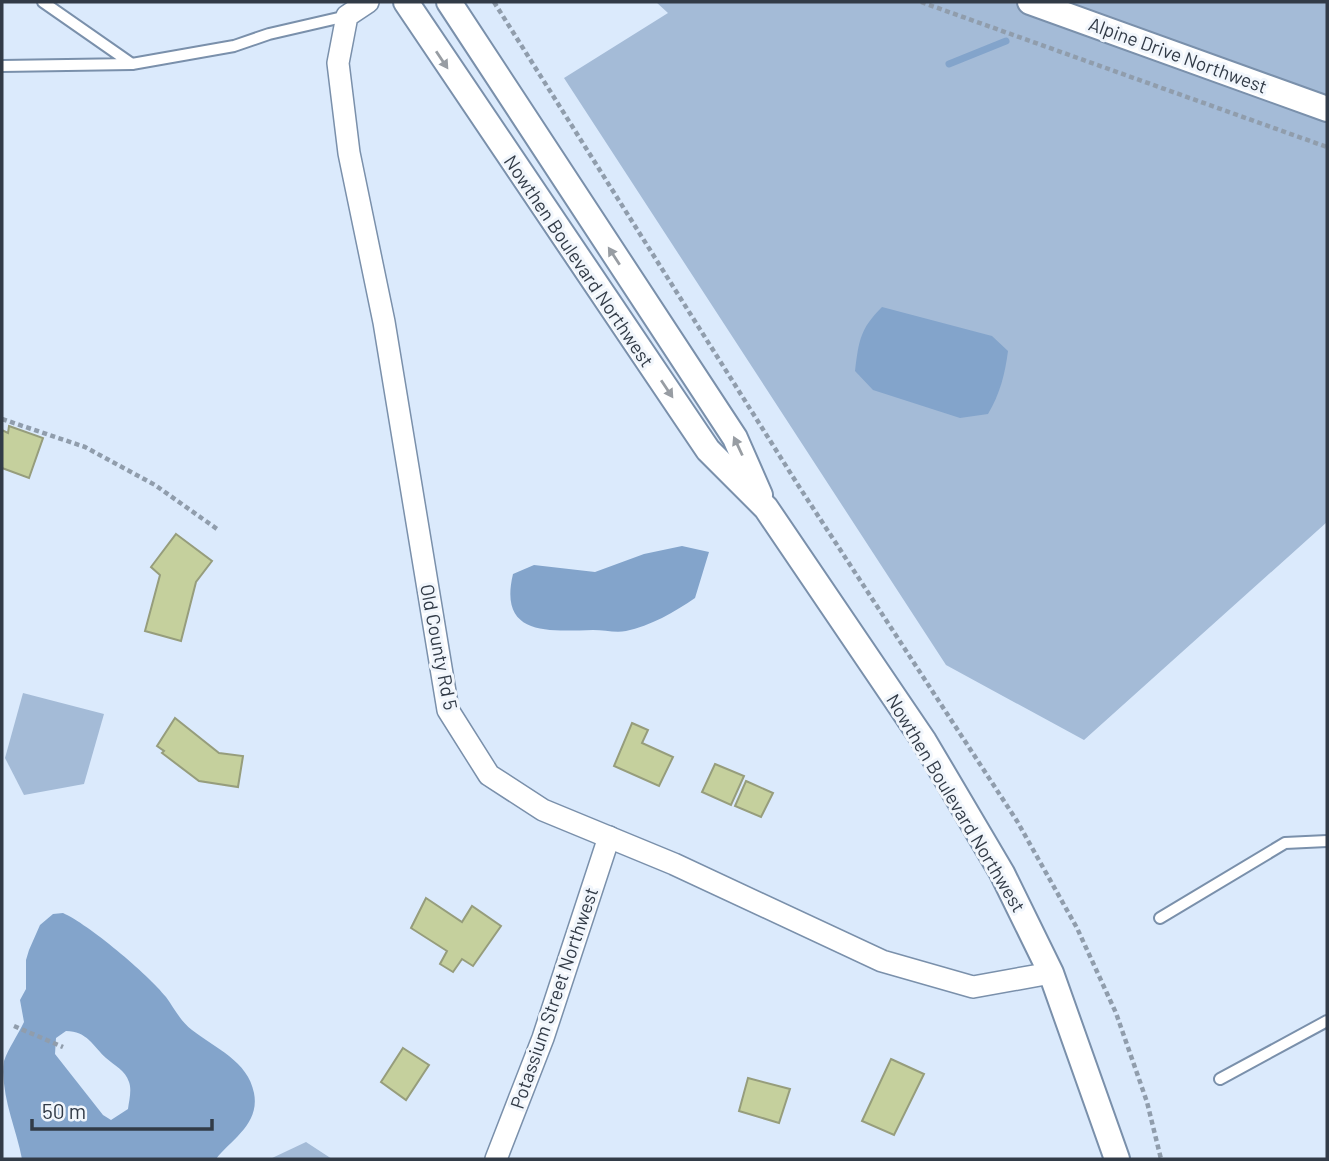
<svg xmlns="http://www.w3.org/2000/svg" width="1329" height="1161" font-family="Barlow,sans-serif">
<rect width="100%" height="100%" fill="#dbeafc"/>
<g fill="#a4bbd7">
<path d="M656,2H1327V522L1084,740L946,665L564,78L668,13Z"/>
<path d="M23,693L104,714L84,784L24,795L5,758Z"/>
<path d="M306,1142L332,1159H270Z"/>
</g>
<g fill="#83a4cb" fill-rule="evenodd">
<path d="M882,307L992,336L1008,351C1005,374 1000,394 988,414L960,418L873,390L855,371C859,340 860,329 882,307Z"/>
<path d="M682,546L709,552L695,598C675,612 650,626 626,631C616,633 604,630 593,630C549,631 498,637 513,574L534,565L595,572L644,554Z"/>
<path d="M63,913C88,924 148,974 166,997C174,1008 181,1022 192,1030C215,1048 248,1061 254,1093C260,1124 232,1139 216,1159H22C16,1127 0,1095 4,1061C9,1047 18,1035 24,1022L20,1000L26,989V960L29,950L40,925L53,914ZM66,1031C87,1031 93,1046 106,1058C115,1066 125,1070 129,1082C132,1090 129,1101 128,1109L111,1120L103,1115L55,1054L56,1038Z"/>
</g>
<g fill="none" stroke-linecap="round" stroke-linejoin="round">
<path stroke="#83a4cb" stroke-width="7" d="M949,64L1006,41"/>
</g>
<g fill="#c5d09d" stroke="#969d7c" stroke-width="2">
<path d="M9,426L43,438L29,478L2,468V430L8,433Z"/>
<path d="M176,534L212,561L196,582L181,641L145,631L160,575L151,567Z"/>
<path d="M175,718L219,753L243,756L238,787L199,781L162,753L164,751L157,746Z"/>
<path d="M632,723L648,730L642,743L673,757L659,786L614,766Z"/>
<path d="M715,764L744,776L731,805L702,792Z"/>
<path d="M746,781L773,793L761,817L735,806Z"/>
<path d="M426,898L462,922L472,906L501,926L473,966L462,959L453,972L440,964L447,951L411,928Z"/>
<path d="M403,1048L429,1065L406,1100L381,1082Z"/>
<path d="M891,1059L924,1074L894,1135L862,1121Z"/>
<path d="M748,1078L790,1089L779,1123L739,1111Z"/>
</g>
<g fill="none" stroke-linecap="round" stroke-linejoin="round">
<g stroke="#7a90ab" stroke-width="14">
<g id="service">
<path d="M132,64L234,46L269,34L347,16"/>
<path d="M2,66L132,64L43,2"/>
<path d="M1160,918L1285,843L1327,841"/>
<path d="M1220,1079L1327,1021"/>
</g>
</g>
<g stroke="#7a90ab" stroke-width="24">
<g id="minor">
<path d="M368,2L347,16L338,63L349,153L384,322L448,710L489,775L543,810L674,864L882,961L973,987L1051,973"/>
<path d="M496,1159L543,1038L609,837"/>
</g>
</g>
<g stroke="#7a90ab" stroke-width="28">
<g id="tertiary">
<path d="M406,2L708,450L766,508L924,741L1002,873L1051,973L1117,1159"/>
<path d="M449,2L735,438L760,495"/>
<path d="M1030,2L1327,109"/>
</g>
</g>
<g stroke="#909dac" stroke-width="4.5" stroke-dasharray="5 3.5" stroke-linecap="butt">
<path d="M494,2L798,485L1017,821L1077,928L1116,1013L1147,1102L1161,1159"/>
<path d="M921,2L1327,147"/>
<path d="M2,419L85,447L155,485L217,529"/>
<path d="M14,1026L63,1047"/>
</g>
<use href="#service" stroke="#fff" stroke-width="10"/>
<use href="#minor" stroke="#fff" stroke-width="21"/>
<use href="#tertiary" stroke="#fff" stroke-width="24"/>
</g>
<defs><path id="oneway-solid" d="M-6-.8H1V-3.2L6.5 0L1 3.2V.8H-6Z" transform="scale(1.75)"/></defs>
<g fill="#989da3">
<use href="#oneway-solid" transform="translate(442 60) rotate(56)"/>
<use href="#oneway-solid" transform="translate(614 256) rotate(-123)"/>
<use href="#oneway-solid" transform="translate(667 389) rotate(56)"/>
<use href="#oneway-solid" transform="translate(738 446) rotate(-115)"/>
</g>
<g text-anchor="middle" stroke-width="6" stroke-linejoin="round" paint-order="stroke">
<g font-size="19" fill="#323b47" stroke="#f1f6fc">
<text transform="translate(1178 55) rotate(20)" y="7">Alpine Drive Northwest</text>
<text transform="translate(579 261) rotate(56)" y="7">Nowthen Boulevard Northwest</text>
<text transform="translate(439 647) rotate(79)" y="7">Old County Rd 5</text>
<text transform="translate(956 803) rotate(59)" y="7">Nowthen Boulevard Northwest</text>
<text transform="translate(554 998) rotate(-71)" y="7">Potassium Street Northwest</text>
</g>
</g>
<rect width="1329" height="1161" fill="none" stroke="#323b47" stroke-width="7"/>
<path d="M32 1119v10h180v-10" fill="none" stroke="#323b47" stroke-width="3.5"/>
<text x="42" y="1119" font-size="21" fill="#323b47" stroke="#f1f6fc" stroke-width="5" paint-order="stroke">50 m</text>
</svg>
